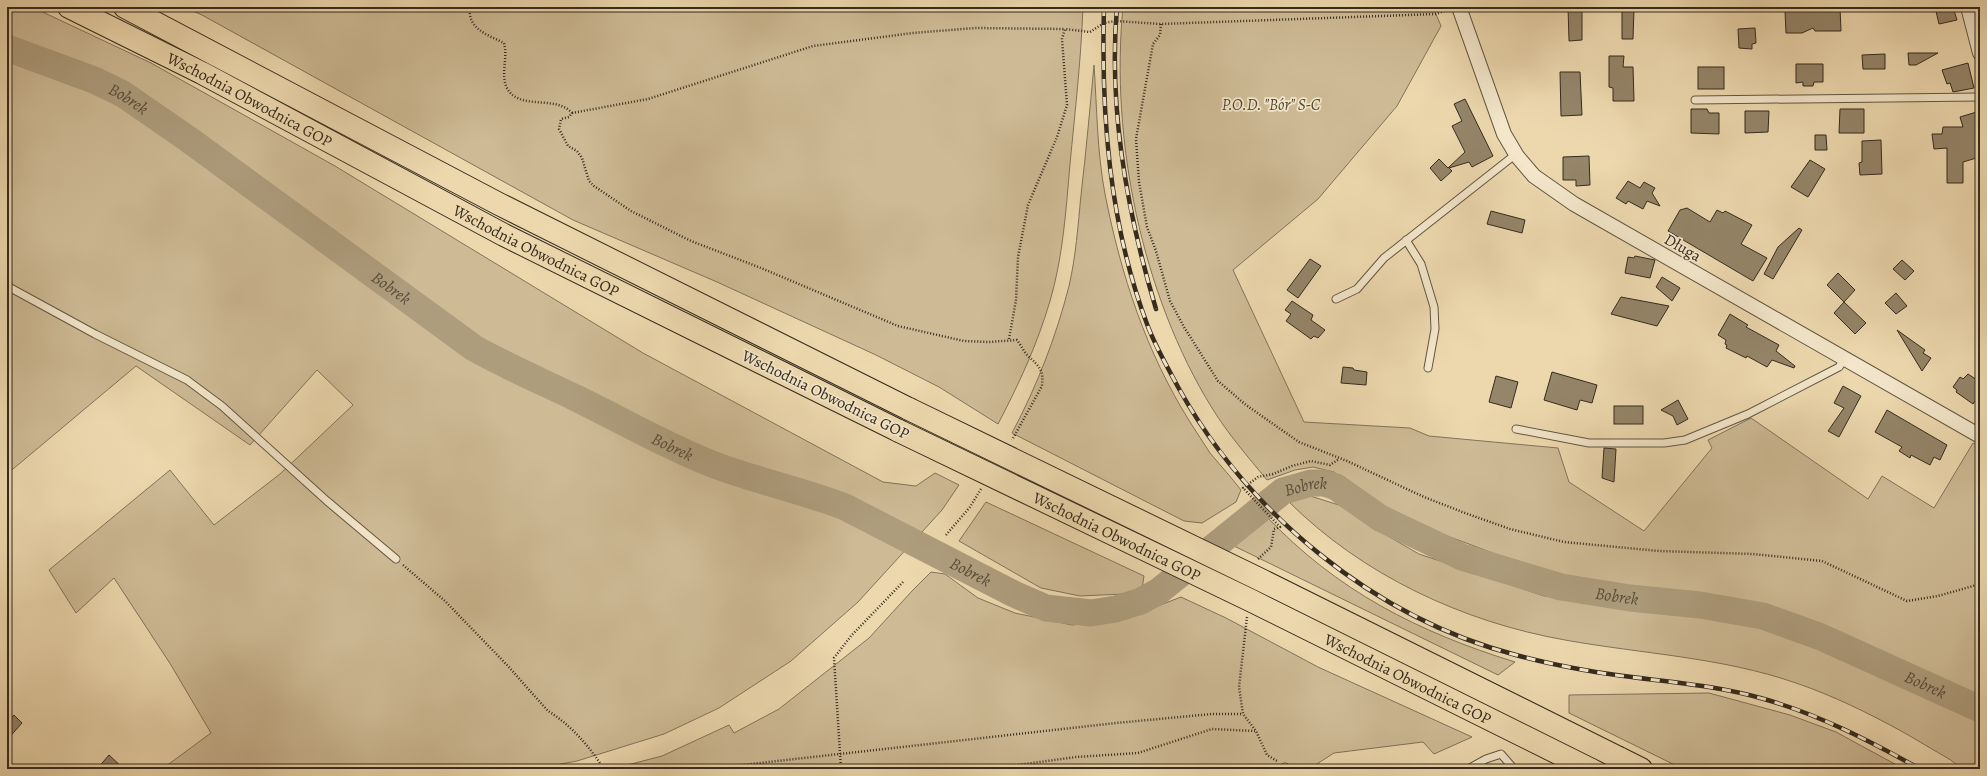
<svg xmlns="http://www.w3.org/2000/svg" width="1987" height="776" font-family="Alegreya,serif">
<rect width="100%" height="100%" fill="#edd8ae"/>
<filter id="stains"><feTurbulence type="fractalNoise" baseFrequency=".005" numOctaves="4"/><feColorMatrix values="0 0 0 0 .2 0 0 0 0 .09 0 0 0 0 .02 0 0 0 .5 -.17"/></filter>
<radialGradient id="worn" r=".72"><stop offset=".6" stop-color="#630" stop-opacity="0"/><stop offset="1" stop-color="#630" stop-opacity=".3"/></radialGradient>
<g fill="#cebb96" stroke="#82735a">
<path d="M7,7H32L151,63L335,166L643,353L883,482L916,486L935,473L959,485L942,510L858,602L791,661L719,708L664,734L577,761L534,769H162L211,733L171,665L114,578L76,613L49,570L170,470L214,525L280,474L353,405L317,370L250,445L136,366L7,474Z"/>
<path d="M183,7H1083C1081,60 1075,112 1070,164C1066,210 1063,257 1050,301C1037,345 1019,384 998,424L939,387L876,355L717,282L573,220L202,15Z"/>
<path d="M1123,7H1433L1441,26L1397,106L1318,199L1233,270L1304,422L1410,428L1429,436L1558,448L1569,482L1644,531L1712,448L1708,440L1751,418L1868,499L1882,476L1934,508L1973,443L1980,447V769C1975,769 1969,770 1965,769C1959,768 1954,762 1949,759C1934,750 1918,741 1903,732C1868,713 1834,696 1796,683C1721,657 1643,654 1565,640C1463,622 1362,575 1288,501L1304,494L1339,505L1374,528L1419,554L1544,596L1616,606L1624,585L1564,577L1525,565L1434,531L1389,510L1334,472L1313,467L1295,470L1267,480C1248,457 1228,434 1212,408C1142,295 1110,139 1123,7Z"/>
<path d="M1094,65C1097,108 1097,152 1105,194C1121,275 1146,352 1190,422C1197,432 1203,443 1210,453C1220,465 1231,477 1241,490L1236,502L1202,523L1184,521L1012,433C1037,386 1056,337 1069,286C1076,256 1078,225 1081,195C1086,152 1090,108 1094,65Z"/>
<path d="M986,502L1144,576L1142,589L1123,594L1080,596L1041,588L959,541Z"/>
<path d="M1266,516C1337,591 1418,632 1515,662L1498,675L1232,545Z"/>
<path d="M931,572L945,574L978,598L1015,613L1072,625L1124,619L1181,597L1226,618L1318,667L1472,737L1434,754L1423,742L1334,753L1309,769H612L662,756L729,725L734,733L779,709L869,638L912,591Z"/>
<path d="M1709,693L1790,715L1836,732L1904,769H1683L1569,713V695Z"/>
</g>
<g fill="none" stroke-linecap="round" stroke-linejoin="round">
<path stroke="#ae9d7d" stroke-width="27" id="s1" d="M7,48L94,80L123,94L188,139L474,348C508,367 543,382 578,399C623,421 666,446 712,464C756,481 801,490 845,507L1014,594L1046,608L1091,613L1116,609L1141,601L1159,591L1283,491L1311,483H1324L1336,487L1380,518L1462,557L1561,587L1630,598L1700,605L1763,616L1821,637L1980,709"/>
</g>
<g fill="#958569" stroke="#352b1f">
<path d="M1568,7H1582V40L1569,41Z"/>
<path d="M1794,7H1802L1804,11L1822,9L1823,7L1840,8L1841,31H1815L1813,28L1802,33H1786L1785,11L1792,10Z"/>
<path d="M1935,7H1953L1957,20L1939,24Z"/>
<path d="M1622,8L1634,9L1633,39H1622Z"/>
<path d="M1755,28L1756,43L1752,44V49L1739,48L1738,29Z"/>
<path d="M1908,53H1938L1916,65H1909Z"/>
<path d="M1885,54V69H1863L1862,55Z"/>
<path d="M1609,56H1624L1623,67H1633L1634,101H1613V88L1609,87Z"/>
<path d="M1968,63L1974,88L1953,92L1950,83L1947,84L1942,70Z"/>
<path d="M1796,64H1823V82H1814L1813,86H1803V82L1796,83Z"/>
<rect x="1698" y="67" width="26" height="22"/>
<path d="M1560,72H1580L1582,115L1561,116Z"/>
<path d="M1465,99L1493,156L1472,167L1469,162L1449,168L1452,171L1441,181L1430,168L1439,159L1448,168L1465,152L1452,126L1462,121L1454,104Z"/>
<path d="M1691,109H1707L1709,113H1719V134L1691,133Z"/>
<path d="M1840,109H1864V133H1839Z"/>
<path d="M1745,111H1769L1768,132L1745,133Z"/>
<path d="M1980,111V157L1963,162V183H1947V148L1934,149L1932,134H1942L1943,127H1963L1960,117Z"/>
<path d="M1815,135H1826L1827,150H1815Z"/>
<path d="M1881,140L1882,174L1860,175L1859,163L1862,162V141Z"/>
<path d="M1589,156L1590,185L1576,186V180H1563V157Z"/>
<path d="M1810,160L1825,169L1808,197L1791,187Z"/>
<path d="M1628,181L1640,188L1644,182L1655,188L1652,193L1660,206L1647,201L1643,209L1628,201L1626,204L1616,198Z"/>
<path d="M1687,208L1710,222L1717,210L1723,213L1725,211L1752,225L1741,244L1767,258L1753,281L1668,231L1680,210Z"/>
<path d="M1491,211L1525,220L1522,233L1487,224Z"/>
<path d="M1799,228L1802,230L1773,279L1764,274L1778,247Z"/>
<path d="M1635,256L1655,260L1650,278L1625,273L1628,257L1634,258Z"/>
<path d="M1310,259L1321,266L1298,298L1287,290Z"/>
<path d="M1902,260L1914,271L1905,280L1893,269Z"/>
<path d="M1838,273L1855,290L1844,302L1827,285Z"/>
<path d="M1662,277L1680,288L1672,301L1656,287Z"/>
<path d="M1896,293L1907,306L1896,314L1885,303Z"/>
<path d="M1621,297L1669,306L1657,326L1611,314Z"/>
<path d="M1292,301L1313,315L1311,320L1325,330L1318,338L1314,336L1311,339L1286,321L1291,314L1285,310Z"/>
<path d="M1844,302L1866,323L1855,334L1834,313Z"/>
<path d="M1730,314L1748,325L1746,327L1779,345L1776,351L1795,366L1794,368L1772,360L1767,367L1747,356L1746,358L1726,348L1727,345L1725,344L1726,340L1718,335Z"/>
<path d="M1897,330L1925,350L1923,353L1931,358L1922,371Z"/>
<path d="M1343,367L1353,368L1354,370L1367,372L1366,385L1341,383Z"/>
<path d="M1552,372L1597,385L1592,403L1580,400L1577,410L1544,400Z"/>
<path d="M1968,374L1980,382V394L1973,404L1956,392L1957,390L1953,387L1960,377L1963,379Z"/>
<path d="M1496,376L1518,382L1511,408L1489,402Z"/>
<path d="M1843,386L1861,396L1839,437L1828,431L1844,408L1834,403Z"/>
<path d="M1678,400L1688,419L1677,425L1673,416L1661,410Z"/>
<rect x="1614" y="406" width="29" height="18"/>
<path d="M1887,410L1947,445L1940,460L1934,457L1930,465L1911,455L1910,458L1899,451L1902,447L1875,432Z"/>
<path d="M1604,448L1616,449L1614,482L1602,478Z"/>
<path d="M14,715L22,723L7,740V723Z"/>
<path d="M109,755L124,769H97Z"/>
</g>
<g fill="none" stroke-linecap="round" stroke-linejoin="round">
<g stroke="#635643" stroke-width="9">
<g id="service">
<path d="M1695,100L1980,97"/>
<path d="M1406,240L1421,264L1434,307L1435,329L1428,368"/>
<path d="M7,286L95,334L187,380L222,406L327,501L396,559"/>
<path d="M1336,299L1357,289L1384,258L1516,154"/>
<path d="M1516,429L1589,443H1664L1685,440L1748,414L1839,367L1845,358"/>
<path d="M1285,767L1287,769"/>
<path d="M1468,769L1486,759L1501,754L1514,769"/>
</g>
</g>
<g stroke="#635643" stroke-width="16">
<g id="minor">
<path d="M1459,7L1504,134L1517,156L1534,176L1574,204L1980,436"/>
<path d="M1968,7L1980,53"/>
</g>
</g>
<g stroke="#352b1f" stroke-width="24">
<g id="motorway">
<path id="s2" d="M69,7L202,73L504,235L899,431"/>
<path d="M125,7L499,204L909,409"/>
<path d="M1619,758L1641,769"/>
</g>
</g>
<g stroke="#352b1f" stroke-width="2.5" stroke-dasharray="1 2" stroke-linecap="butt">
<path d="M470,7C467,29 488,35 504,43C508,58 501,71 506,86C517,112 555,94 572,113L569,117L561,119L559,129L568,146L577,151L582,158L589,181L594,186L631,211L691,241L761,268L898,326L964,341L989,342L1017,340C1021,345 1024,352 1028,356C1039,366 1044,370 1042,386L1012,440"/>
<path d="M1161,24L1160,35L1153,44L1136,139L1139,182L1147,227L1156,251L1170,301L1184,327L1218,381L1246,405L1299,442L1347,461L1424,497L1465,513L1510,529L1564,542L1659,551L1753,554L1822,561L1907,601L1938,596L1980,584"/>
<path d="M572,113L648,99L813,46L913,33L975,28L1065,29"/>
<path d="M1009,339L1016,300L1018,257L1028,205L1057,137L1067,105L1062,39L1065,29L1090,32L1104,23L1116,21L1161,24L1436,14L1447,10"/>
<path d="M946,535L970,507L981,489"/>
<path d="M1258,559L1271,547L1274,529L1280,527L1243,488L1258,477L1273,474L1292,466L1311,461L1330,465L1339,459"/>
<path d="M403,565L445,601L507,665L548,711C571,725 589,746 604,769"/>
<path d="M1247,617L1239,687L1243,714L1256,731L1267,755L1277,761"/>
<path d="M706,769L1116,723L1212,714H1243"/>
<path d="M841,769L834,658L851,636L903,582"/>
<path d="M989,769L1076,757L1138,753L1212,729L1255,731"/>
<path d="M1270,769L1276,768"/>
</g>
<use href="#service" stroke="#f3e6ca" stroke-width="7"/>
<use href="#minor" stroke="#f3e6ca" stroke-width="14"/>
<use href="#motorway" stroke="#edd8ae" stroke-width="22"/>
<g stroke="#352b1f" stroke-width="4.5">
<g id="rail">
<path d="M1104,7C1101,114 1109,223 1147,324C1155,346 1167,366 1178,387C1248,513 1374,618 1516,655C1538,661 1561,666 1584,670C1644,681 1705,682 1764,699C1820,715 1870,741 1920,769"/>
<path d="M1117,7C1108,109 1127,212 1156,309"/>
</g>
</g>
<use href="#rail" stroke="#f3e6ca" stroke-width="3" stroke-dasharray="9" stroke-linecap="butt"/>
<g stroke="#352b1f" stroke-width="24" stroke-linecap="butt">
<g id="motorway-bridge">
<path d="M909,409L1263,581L1619,758"/>
<path id="s3" d="M899,431L1252,601L1590,769"/>
</g>
</g>
<use href="#motorway-bridge" stroke="#edd8ae" stroke-width="22"/>
</g>
<g text-anchor="middle" stroke-width="3.5" stroke-linejoin="round" paint-order="stroke">
<g font-size="16" fill="#352b1f" stroke="#f3e6ca">
<text dy="6" stroke="none"><textPath href="#s2" startOffset="203">Wschodnia Obwodnica GOP</textPath></text>
<text transform="translate(1683 247) rotate(30)" y="6">Długa</text>
<text dy="6" stroke="none"><textPath href="#s2" startOffset="527">Wschodnia Obwodnica GOP</textPath></text>
<text transform="translate(826 394) rotate(26)" y="6">Wschodnia Obwodnica GOP</text>
<text dy="6" stroke="none"><textPath href="#s3" startOffset="242">Wschodnia Obwodnica GOP</textPath></text>
<text dy="6" stroke="none"><textPath href="#s3" startOffset="566">Wschodnia Obwodnica GOP</textPath></text>
</g>
<g font-size="16" font-style="italic" fill="#544837" stroke="#f3e6ca">
<text x="1271" y="110">P.O.D. "Bór" S-C</text>
</g>
<g font-size="17" font-style="italic" fill="#594d3b" stroke="#f3e6ca">
<text dy="6" stroke="none"><textPath href="#s1" startOffset="132">Bobrek</textPath></text>
<text dy="6" stroke="none"><textPath href="#s1" startOffset="456">Bobrek</textPath></text>
<text dy="6" stroke="none"><textPath href="#s1" startOffset="780">Bobrek</textPath></text>
<text dy="6" stroke="none"><textPath href="#s1" startOffset="1488">Bobrek</textPath></text>
<text dy="6" stroke="none"><textPath href="#s1" startOffset="1104">Bobrek</textPath></text>
<text dy="6" stroke="none"><textPath href="#s1" startOffset="1824">Bobrek</textPath></text>
<text dy="6" stroke="none"><textPath href="#s1" startOffset="2148">Bobrek</textPath></text>
</g>
</g>
<rect width="1987" height="776" fill="none" stroke="#edd8ae" stroke-width="24"/>
<rect x="8" y="8" width="1971" height="760" fill="none" stroke="#352b1f" stroke-width="2"/>
<rect x="12" y="12" width="1963" height="752" fill="none" stroke="#352b1f"/>
<rect width="100%" height="100%" filter="url(#stains)"/>
<rect width="100%" height="100%" fill="url(#worn)"/>
</svg>
